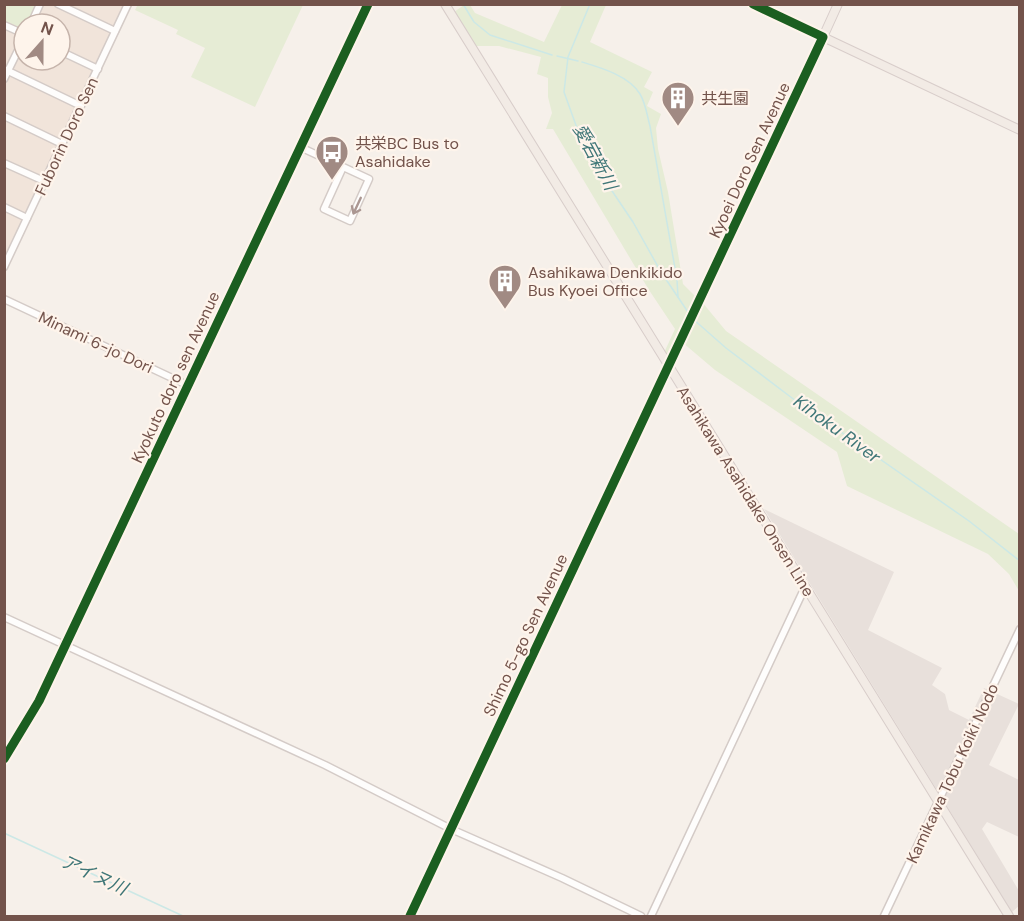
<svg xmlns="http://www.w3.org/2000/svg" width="1024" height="921" font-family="'DM Sans','Noto Sans JP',sans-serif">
<rect width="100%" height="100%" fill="#f6f0ea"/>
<path fill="#f1e4da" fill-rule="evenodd" d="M5,5H124L5,256ZM24,24H60V60H24Z"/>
<path fill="#e8e0db" d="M764,509L894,572L868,630L942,668L932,685L945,694L949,710L969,720L984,688L1019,704L989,765L1019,780V837L987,822L982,829L1019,891V906L1012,912Z"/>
<g fill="#e6ecd5">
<path d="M5,4H36V5L27,24H24V29L5,21Z"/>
<path d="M138,4H303V5L255,107L191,77L205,48L176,34L178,30L135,10Z"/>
<path d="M464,5H470L475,13L544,42L562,5H606L590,42L652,72L644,87L653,92L647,106L661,114L656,128L658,149L668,192L683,284L697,298L667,361L663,355L675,329L649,290L553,129H546L552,113L548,97V78L537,74L541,57L499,46H475L454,12Z"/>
<path d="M702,302L726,331L1019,534V591L1009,574L988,554L847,486L837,452L715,370L682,342Z"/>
</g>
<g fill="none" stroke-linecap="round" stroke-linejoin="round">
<g stroke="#cce8e6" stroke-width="1.5">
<path d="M463,4L474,22L490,35L552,55"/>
<path d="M590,4L568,57L564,92L582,142L604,179L633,222L661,272L690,315"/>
<path d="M557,56L578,61"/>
<path d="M582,62C602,68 629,76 640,94C646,104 647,116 650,126L676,274"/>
<path d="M677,280L678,297"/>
<path d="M693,319L726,348L792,398L969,521L1020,561"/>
<path d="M4,833L183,916"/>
</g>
<g stroke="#d4cbc7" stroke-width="9">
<g id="minor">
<path d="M58,4L115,31"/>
<path d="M31,24L40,4"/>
<path d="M4,25L24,34"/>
<path d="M60,51L98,69"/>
<path d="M4,69L81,106"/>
<path d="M4,79L24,38"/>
<path d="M4,116L62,144"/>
<path d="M300,147L369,179L350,221L324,209L343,167"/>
<path d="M4,163L44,181"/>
<path d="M4,207L27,218"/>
<path d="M4,267L128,4"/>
<path d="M4,299L187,385"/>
<path d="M4,617L325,765L451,829L562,878L641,916"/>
<path d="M4,759L39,701L368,4"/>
<path d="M410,916L823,37L753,4"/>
<path d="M651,916L805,587"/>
<path d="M884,916L1020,629"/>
</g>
</g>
<g stroke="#d8cdca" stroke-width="10">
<g id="major">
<path d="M445,4L1009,916"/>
<path d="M838,4L823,37L1020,130"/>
</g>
</g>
<use href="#minor" stroke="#fefdfc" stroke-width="6"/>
<use href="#major" stroke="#f2ebe5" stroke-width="8"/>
<g stroke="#fef4eb" stroke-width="13">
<g id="cycleway">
<path d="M4,759L39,701L368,4"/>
<path d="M410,916L823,37L753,4"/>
</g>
</g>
<use href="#cycleway" stroke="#1b5e20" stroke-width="9"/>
</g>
<defs><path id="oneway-shaft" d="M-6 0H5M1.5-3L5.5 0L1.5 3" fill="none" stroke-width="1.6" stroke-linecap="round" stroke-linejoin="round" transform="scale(1.5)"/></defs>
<use stroke="#ab9792" href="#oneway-shaft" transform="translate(357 206) rotate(115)"/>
<defs>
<g id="building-pin" transform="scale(1.725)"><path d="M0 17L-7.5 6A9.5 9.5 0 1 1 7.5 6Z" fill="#a18a83" stroke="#fef4eb"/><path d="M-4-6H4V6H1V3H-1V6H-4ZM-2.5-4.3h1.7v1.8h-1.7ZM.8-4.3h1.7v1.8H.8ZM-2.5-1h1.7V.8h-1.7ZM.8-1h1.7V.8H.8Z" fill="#fff"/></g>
<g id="bus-pin" transform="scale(1.725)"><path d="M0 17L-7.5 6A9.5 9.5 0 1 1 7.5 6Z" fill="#a18a83" stroke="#fef4eb"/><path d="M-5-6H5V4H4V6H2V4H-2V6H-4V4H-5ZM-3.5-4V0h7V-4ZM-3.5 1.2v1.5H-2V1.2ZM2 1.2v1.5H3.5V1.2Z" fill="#fff"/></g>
</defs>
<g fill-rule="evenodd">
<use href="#building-pin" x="678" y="98"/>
<use href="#bus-pin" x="332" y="152"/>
<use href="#building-pin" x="505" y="281"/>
</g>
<g text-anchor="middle" stroke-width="4.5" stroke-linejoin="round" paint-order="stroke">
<g font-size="16" fill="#73534b" stroke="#fef4eb" text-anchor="start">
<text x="701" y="104">共生園</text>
<text x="355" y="149">共栄BC Bus to<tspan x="355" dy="18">Asahidake</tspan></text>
<text x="528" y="278">Asahikawa Denkikido<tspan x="528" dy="18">Bus Kyoei Office</tspan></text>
</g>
<g font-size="16" fill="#73534b" stroke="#fef4eb">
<text transform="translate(66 136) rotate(-65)" y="6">Fuborin Doro Sen</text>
<text transform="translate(749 160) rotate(-65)" y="6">Kyoei Doro Sen Avenue</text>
<text transform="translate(96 342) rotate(25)" y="6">Minami 6-jo Dori</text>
<text transform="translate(175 377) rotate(-65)" y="6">Kyokuto doro sen Avenue</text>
<text transform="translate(746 491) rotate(58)" y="6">Asahikawa Asahidake Onsen Line</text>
<text transform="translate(525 635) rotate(-65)" y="6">Shimo 5-go Sen Avenue</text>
<text transform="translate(952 773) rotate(-65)" y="6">Kamikawa Tobu Koiki Nodo</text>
</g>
<g font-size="18" font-style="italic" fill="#407778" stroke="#fef4eb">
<text transform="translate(595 157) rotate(62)" y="6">愛宕新川</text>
<text transform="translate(837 429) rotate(36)" y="6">Kihoku River</text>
<text transform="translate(94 875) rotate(25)" y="6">アイヌ川</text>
</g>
</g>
<rect width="1024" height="921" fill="none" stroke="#73534b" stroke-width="12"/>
<g transform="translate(42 42) rotate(21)"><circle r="28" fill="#fef4eb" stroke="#c6b4ab" stroke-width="1.5"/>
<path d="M0-4.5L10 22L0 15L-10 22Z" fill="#a18a83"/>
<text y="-9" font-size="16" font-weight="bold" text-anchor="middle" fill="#73534b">N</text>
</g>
</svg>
